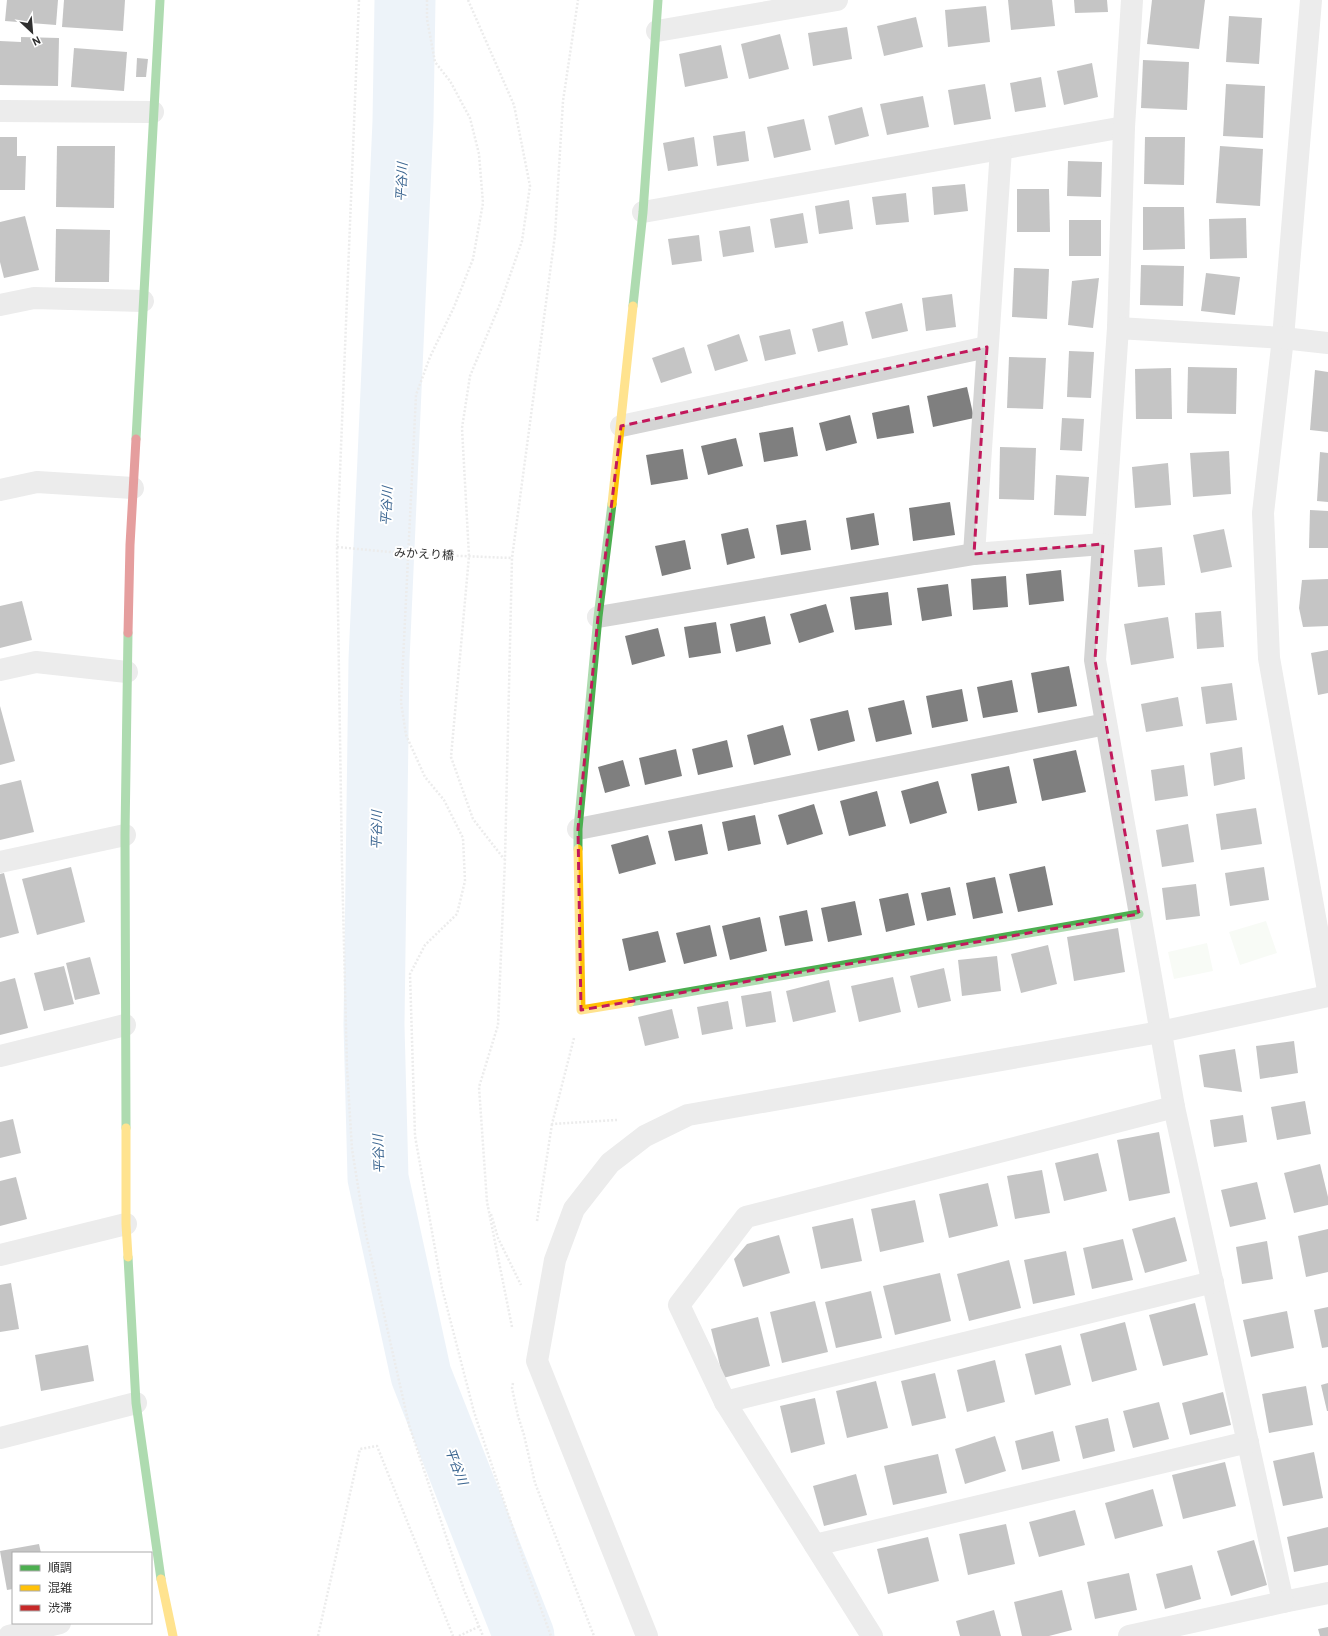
<svg xmlns="http://www.w3.org/2000/svg" width="1328" height="1636" font-family="Overpass,'Noto Sans JP',sans-serif">
<rect width="100%" height="100%" fill="#fff"/>
<g fill="#f0f5ec">
<path d="M1266,921L1277,953L1240,965L1229,932Z"/>
<path d="M1207,943L1213,971L1174,979L1168,952Z"/>
</g>
<g fill="none" stroke-linecap="round" stroke-linejoin="round">
<path stroke="#d8e5f2" stroke-width="61" d="M405,0L403,121L379,660L374,1025L378,1178L421,1375L524,1636"/>
</g>
<g fill="#7f7f7f">
<path d="M7,0H58L56,25L5,21Z"/>
<path d="M64,0H125L123,31L62,27Z"/>
<path d="M1008,0H1052L1055,26L1011,30Z"/>
<path d="M1074,0H1107L1108,12L1075,13Z"/>
<path d="M1152,0H1205L1199,49L1147,44Z"/>
<path d="M986,6L990,42L948,47L945,10Z"/>
<path d="M1229,16L1262,18L1259,64L1226,62Z"/>
<path d="M916,17L923,47L884,56L877,26Z"/>
<path d="M847,27L852,59L813,66L808,33Z"/>
<path d="M780,34L789,69L749,79L741,44Z"/>
<path d="M21,37L59,38L58,86L0,85V41L21,42Z"/>
<path d="M721,45L728,78L685,87L679,54Z"/>
<path d="M74,48L127,52L124,91L71,87Z"/>
<path d="M137,58L148,59L146,77H136Z"/>
<path d="M1143,60L1189,62L1187,110L1141,108Z"/>
<path d="M1092,63L1098,97L1064,105L1057,71Z"/>
<path d="M1041,77L1046,107L1015,112L1010,83Z"/>
<path d="M985,84L991,119L954,125L948,90Z"/>
<path d="M1226,84L1265,86L1263,138L1223,136Z"/>
<path d="M923,96L929,127L887,135L880,104Z"/>
<path d="M862,107L869,136L835,145L828,116Z"/>
<path d="M804,119L811,150L774,158L767,127Z"/>
<path d="M745,131L749,161L717,166L713,136Z"/>
<path d="M0,137H17V156H26L25,190H0Z"/>
<path d="M694,137L698,166L668,171L663,143Z"/>
<path d="M1145,137H1185L1184,185L1144,184Z"/>
<path d="M57,146H115L114,208L56,207Z"/>
<path d="M1220,146L1263,149L1260,206L1216,203Z"/>
<path d="M1068,161L1102,162L1101,197L1067,196Z"/>
<path d="M965,184L968,211L934,215L932,187Z"/>
<path d="M1017,189H1049L1050,232H1017Z"/>
<path d="M906,193L909,222L876,225L872,197Z"/>
<path d="M849,200L853,229L819,234L815,206Z"/>
<path d="M1143,207H1184L1185,249L1143,250Z"/>
<path d="M803,213L808,243L775,248L770,219Z"/>
<path d="M25,216L39,270L4,278L0,262V222Z"/>
<path d="M1246,218L1247,258L1210,259L1209,219Z"/>
<rect x="1069" y="220" width="32" height="36"/>
<path d="M750,226L754,252L723,257L719,231Z"/>
<path d="M56,229L110,230L109,282H55Z"/>
<path d="M699,235L702,261L672,265L668,239Z"/>
<path d="M1141,265L1184,266L1183,306L1140,305Z"/>
<path d="M1014,268L1049,269L1047,319L1012,317Z"/>
<path d="M1206,273L1240,277L1235,315L1201,311Z"/>
<path d="M1099,278L1093,328L1068,325L1072,281Z"/>
<path d="M952,294L956,327L926,331L922,298Z"/>
<path d="M902,303L908,331L872,339L865,312Z"/>
<path d="M843,321L848,345L818,352L812,329Z"/>
<path d="M790,329L796,354L765,361L759,336Z"/>
<path d="M739,334L748,361L715,371L707,345Z"/>
<path d="M684,347L692,373L661,383L652,358Z"/>
<path d="M1069,351L1094,352L1091,398L1067,397Z"/>
<path d="M1009,357L1046,358L1043,409L1007,408Z"/>
<path d="M1188,367L1237,368L1236,414L1187,413Z"/>
<path d="M1171,368L1172,419H1136L1135,369Z"/>
<path d="M1315,370L1328,372V432L1310,430Z"/>
<path d="M967,387L974,418L933,427L927,396Z"/>
<path d="M909,405L914,433L877,439L872,413Z"/>
<path d="M850,415L857,443L826,451L819,423Z"/>
<path d="M1062,418L1084,419L1082,451L1060,450Z"/>
<path d="M793,427L798,456L764,462L759,433Z"/>
<path d="M736,438L743,466L708,475L701,446Z"/>
<path d="M1000,447L1036,448L1034,500L999,499Z"/>
<path d="M683,449L688,479L651,485L646,455Z"/>
<path d="M1229,451L1231,494L1193,497L1190,453Z"/>
<path d="M1320,452L1328,453V502L1317,501Z"/>
<path d="M1168,463L1171,505L1135,508L1132,467Z"/>
<path d="M1056,475L1089,477L1086,516L1054,515Z"/>
<path d="M950,502L955,535L913,541L909,508Z"/>
<path d="M1310,510L1328,511V548H1309Z"/>
<path d="M874,513L879,545L851,550L846,518Z"/>
<path d="M806,520L811,550L781,555L776,525Z"/>
<path d="M748,528L755,558L727,565L721,534Z"/>
<path d="M1224,529L1232,567L1201,573L1193,535Z"/>
<path d="M685,540L691,569L662,576L655,546Z"/>
<path d="M1162,547L1165,585L1138,587L1134,550Z"/>
<path d="M1061,570L1064,601L1029,605L1026,574Z"/>
<path d="M1006,576L1008,607L973,610L971,579Z"/>
<path d="M1328,579V626L1303,627L1299,608L1302,580Z"/>
<path d="M948,584L952,616L922,621L917,588Z"/>
<path d="M888,592L892,625L855,630L850,597Z"/>
<path d="M22,601L32,640L0,648V606Z"/>
<path d="M826,604L834,632L799,643L790,614Z"/>
<path d="M1221,611L1224,647L1197,649L1195,613Z"/>
<path d="M765,616L771,644L736,652L730,624Z"/>
<path d="M1168,617L1174,658L1131,665L1124,624Z"/>
<path d="M716,622L721,653L689,658L684,627Z"/>
<path d="M658,628L665,656L632,665L625,636Z"/>
<path d="M1328,650V693L1318,695L1311,653Z"/>
<path d="M1069,666L1077,706L1038,713L1031,673Z"/>
<path d="M1012,680L1018,712L983,718L977,687Z"/>
<path d="M1232,683L1237,720L1206,724L1201,687Z"/>
<path d="M962,689L968,721L932,728L926,696Z"/>
<path d="M1178,697L1183,726L1146,732L1141,704Z"/>
<path d="M904,700L912,734L876,742L868,708Z"/>
<path d="M0,706L15,761L0,765Z"/>
<path d="M848,710L855,741L818,751L810,719Z"/>
<path d="M783,725L791,755L754,765L747,735Z"/>
<path d="M727,740L733,767L698,775L692,749Z"/>
<path d="M1242,747L1245,779L1214,786L1210,753Z"/>
<path d="M676,749L682,776L645,785L639,758Z"/>
<path d="M1076,750L1086,792L1042,801L1033,759Z"/>
<path d="M623,760L630,786L605,793L598,767Z"/>
<path d="M1184,765L1188,796L1155,801L1151,770Z"/>
<path d="M1009,766L1017,803L978,811L971,774Z"/>
<path d="M21,780L34,832L0,840V785Z"/>
<path d="M938,781L947,813L910,824L901,791Z"/>
<path d="M877,791L886,826L849,836L840,801Z"/>
<path d="M814,804L823,834L787,845L778,815Z"/>
<path d="M1256,808L1262,844L1221,850L1216,814Z"/>
<path d="M755,815L761,844L728,851L722,822Z"/>
<path d="M702,824L708,854L675,861L668,831Z"/>
<path d="M1188,824L1194,862L1162,867L1156,830Z"/>
<path d="M648,835L656,864L619,874L611,845Z"/>
<path d="M1045,866L1053,905L1018,912L1009,874Z"/>
<path d="M71,867L85,922L37,935L22,879Z"/>
<path d="M1264,867L1269,900L1230,906L1225,873Z"/>
<path d="M4,873L19,933L0,938V874Z"/>
<path d="M995,877L1003,913L973,919L966,883Z"/>
<path d="M1196,884L1200,916L1166,920L1162,888Z"/>
<path d="M950,887L956,915L927,921L921,893Z"/>
<path d="M908,893L915,925L886,932L879,899Z"/>
<path d="M855,901L862,935L828,942L821,908Z"/>
<path d="M807,910L813,941L785,946L779,916Z"/>
<path d="M760,917L767,951L730,960L722,926Z"/>
<path d="M710,925L717,956L684,964L676,933Z"/>
<path d="M1118,928L1125,972L1074,981L1067,937Z"/>
<path d="M658,931L666,962L629,971L622,939Z"/>
<path d="M1048,945L1057,984L1021,993L1011,954Z"/>
<path d="M997,956L1001,991L962,996L958,960Z"/>
<path d="M90,957L100,994L75,1000L66,963Z"/>
<path d="M64,966L74,1004L44,1011L34,973Z"/>
<path d="M944,968L951,1001L918,1008L910,976Z"/>
<path d="M893,977L901,1012L859,1022L851,986Z"/>
<path d="M15,978L28,1028L0,1035V982Z"/>
<path d="M829,980L836,1012L793,1022L786,991Z"/>
<path d="M771,991L776,1022L746,1027L741,996Z"/>
<path d="M728,1001L733,1029L702,1035L697,1007Z"/>
<path d="M672,1009L679,1038L645,1046L638,1017Z"/>
<path d="M1294,1041L1298,1073L1260,1079L1256,1046Z"/>
<path d="M1235,1049L1242,1092L1204,1087L1199,1055Z"/>
<path d="M1305,1101L1311,1134L1277,1140L1271,1107Z"/>
<path d="M1243,1115L1247,1142L1214,1147L1210,1120Z"/>
<path d="M13,1119L21,1153L0,1158V1122Z"/>
<path d="M1159,1132L1170,1193L1129,1201L1117,1140Z"/>
<path d="M1098,1153L1107,1191L1064,1201L1055,1163Z"/>
<path d="M1320,1164L1328,1197V1205L1294,1213L1284,1173Z"/>
<path d="M1042,1170L1050,1213L1015,1219L1007,1176Z"/>
<path d="M16,1177L27,1219L0,1226V1181Z"/>
<path d="M1257,1182L1266,1219L1230,1227L1221,1190Z"/>
<path d="M988,1183L998,1226L949,1238L939,1194Z"/>
<path d="M915,1200L924,1242L880,1252L871,1209Z"/>
<path d="M1175,1217L1187,1261L1145,1273L1132,1229Z"/>
<path d="M853,1218L862,1261L821,1269L812,1227Z"/>
<path d="M1328,1229V1272L1306,1277L1298,1236Z"/>
<path d="M779,1235L790,1273L743,1287L734,1259L747,1244Z"/>
<path d="M1123,1239L1133,1280L1092,1289L1083,1248Z"/>
<path d="M1267,1241L1273,1279L1242,1284L1236,1247Z"/>
<path d="M1066,1251L1075,1295L1033,1304L1024,1260Z"/>
<path d="M1009,1260L1021,1308L969,1321L957,1274Z"/>
<path d="M940,1273L951,1321L895,1335L883,1286Z"/>
<path d="M11,1283L19,1329L0,1332V1285Z"/>
<path d="M871,1291L882,1338L836,1348L825,1302Z"/>
<path d="M815,1301L828,1352L782,1363L770,1312Z"/>
<path d="M1195,1303L1208,1355L1163,1366L1149,1315Z"/>
<path d="M1328,1307V1347L1322,1348L1314,1310Z"/>
<path d="M1287,1311L1294,1348L1251,1357L1243,1320Z"/>
<path d="M758,1317L770,1366L723,1378L711,1329Z"/>
<path d="M1125,1322L1137,1370L1092,1382L1080,1334Z"/>
<path d="M88,1345L94,1381L41,1391L35,1355Z"/>
<path d="M1061,1345L1071,1385L1035,1395L1025,1354Z"/>
<path d="M995,1360L1005,1402L967,1412L957,1370Z"/>
<path d="M935,1373L946,1418L912,1426L901,1381Z"/>
<path d="M876,1381L888,1428L847,1438L836,1391Z"/>
<path d="M1328,1383V1411H1327L1321,1385Z"/>
<path d="M1306,1386L1313,1425L1269,1433L1262,1394Z"/>
<path d="M1223,1392L1231,1425L1190,1435L1182,1403Z"/>
<path d="M815,1398L825,1444L791,1453L780,1406Z"/>
<path d="M1159,1402L1169,1439L1133,1448L1123,1411Z"/>
<path d="M1108,1418L1115,1451L1083,1459L1075,1426Z"/>
<path d="M1053,1431L1060,1461L1022,1470L1015,1441Z"/>
<path d="M995,1436L1006,1471L965,1484L955,1449Z"/>
<path d="M1314,1452L1323,1498L1283,1506L1273,1461Z"/>
<path d="M938,1454L947,1493L893,1505L884,1466Z"/>
<path d="M1225,1462L1236,1506L1183,1519L1172,1475Z"/>
<path d="M856,1474L867,1515L824,1526L813,1486Z"/>
<path d="M1153,1489L1163,1526L1115,1539L1105,1503Z"/>
<path d="M1075,1510L1085,1545L1039,1557L1029,1522Z"/>
<path d="M1006,1524L1015,1564L968,1575L959,1534Z"/>
<path d="M1328,1527V1565L1294,1572L1287,1537Z"/>
<path d="M928,1537L939,1581L888,1594L877,1549Z"/>
<path d="M1254,1540L1267,1585L1231,1596L1217,1551Z"/>
<path d="M39,1544L41,1553H13V1589L7,1590L0,1551Z"/>
<path d="M1192,1565L1201,1599L1165,1609L1156,1574Z"/>
<path d="M1129,1573L1137,1610L1095,1619L1087,1582Z"/>
<path d="M1062,1590L1072,1630L1049,1636H1022L1014,1602Z"/>
<path d="M994,1610L1001,1636H960L956,1621Z"/>
<path d="M1328,1627V1636H1320L1318,1629Z"/>
</g>
<g fill="none" stroke-linecap="round" stroke-linejoin="round">
<g stroke="#d4d4d4" stroke-width="2.5" stroke-dasharray="2 2" stroke-linecap="butt">
<path d="M359,0L337,547L342,864L347,1068L352,1149L365,1230L409,1425L464,1590L483,1636"/>
<path d="M427,0V19L435,62L450,81L470,118L479,154L483,203L473,259L454,307L430,357L416,395L401,702L406,735L425,777L444,800L463,838L465,881L457,914L425,945L410,974L415,1136L442,1288L474,1412L529,1576L551,1636"/>
<path d="M468,0L514,105L530,186L522,241L500,304L470,376L462,428L469,556L451,757L473,819L504,859"/>
<path d="M574,1038L552,1124L617,1120"/>
<path d="M491,1214L498,1238L521,1285"/>
<path d="M537,1221L552,1124"/>
<path d="M512,1327L487,1202L479,1087L498,1025L505,859L512,558L555,235L563,101L578,0"/>
<path d="M513,1383L512,1388L518,1416L524,1435L535,1483L594,1636"/>
<path d="M318,1636L360,1449L377,1446L453,1636"/>
<path d="M459,1636L480,1626"/>
</g>
<g stroke="#d4d4d4" stroke-width="22">
<path d="M1311,0L1283,338L1263,513L1269,658L1328,990"/>
<path d="M657,31L837,0"/>
<path d="M0,111L153,112"/>
<path d="M643,212L1124,127"/>
<path d="M0,305L34,298L143,301"/>
<path d="M1118,328L1124,127L1132,0"/>
<path d="M1328,343L1283,338L1118,328L1095,660L1174,1107L1283,1602L1328,1593"/>
<path d="M621,426L987,347"/>
<path d="M0,490L37,482L133,488"/>
<path d="M974,554L1001,149"/>
<path d="M598,617L974,554L1103,544"/>
<path d="M0,670L36,662L127,672"/>
<path d="M578,829L1106,724"/>
<path d="M0,862L125,835"/>
<path d="M0,1056L125,1025"/>
<path d="M0,1255L126,1224"/>
<path d="M725,1402L1213,1282"/>
<path d="M0,1438L136,1403"/>
<path d="M815,1545L1248,1442"/>
<path d="M9,1636L60,1623"/>
<path d="M647,1636L537,1361L555,1260L574,1209L610,1163L645,1136L688,1115L1160,1032L1328,996"/>
<path d="M872,1636L725,1402L679,1305L746,1217L1174,1107"/>
<path d="M1129,1636L1283,1602"/>
</g>
<g stroke="#4caf50" stroke-width="9">
<path d="M633,306L643,212L658,0"/>
<path d="M136,439L160,0"/>
<path d="M578,849V829L598,617L612,504"/>
<path d="M630,1002L1139,914"/>
<path d="M126,1128L125,835L128,633"/>
<path d="M128,1257L136,1403L161,1579"/>
</g>
<g stroke="#ffc107" stroke-width="9">
<path d="M612,504L633,306"/>
<path d="M578,849L581,1010L630,1002"/>
<path d="M126,1128V1224L128,1257"/>
<path d="M161,1579L173,1636"/>
</g>
<path stroke="#c62828" stroke-width="9" d="M128,633L130,545L136,439"/>
<path stroke="#d4d4d4" stroke-width="2.5" stroke-dasharray="2 2" stroke-linecap="butt" d="M337,547L411,554L512,558"/>
</g>
<path d="M0 0H1328V1636H0ZM987,347L974,554L1103,544L1095,660L1139,914L581,1010L578,829L598,617L621,426Z" fill="#fff" fill-opacity=".55" fill-rule="evenodd"/>
<path fill="none" stroke="#c2185b" stroke-width="3" stroke-dasharray="8 5" stroke-linejoin="round" d="M987,347L974,554L1103,544L1095,660L1139,914L581,1010L578,829L598,617L621,426Z"/>
<g text-anchor="middle" stroke-width="4" stroke-linejoin="round" paint-order="stroke">
<g font-size="12" fill="#2f2f2f" stroke="#fff">
<text transform="translate(424 554) rotate(3)" y="4">みかえり橋</text>
</g>
<g font-size="13" font-style="italic" fill="#3c6691" stroke="#fff">
<text transform="translate(401 182) rotate(-87)" y="5">平谷川</text>
<text transform="translate(386 506) rotate(-87)" y="5">平谷川</text>
<text transform="translate(376 830) rotate(-89)" y="5">平谷川</text>
<text transform="translate(378 1154) rotate(-92)" y="5">平谷川</text>
<text transform="translate(457 1466) rotate(69)" y="5">平谷川</text>
</g>
</g>
<rect x="12" y="1552" width="140" height="72" fill="#ffffff" stroke="#acacac"/>
<rect x="20" y="1565" width="20" height="6" fill="#4caf50" stroke="#acacac"/>
<text x="48" y="1572" font-size="12" fill="#2f2f2f">順調</text>
<rect x="20" y="1585" width="20" height="6" fill="#ffc107" stroke="#acacac"/>
<text x="48" y="1592" font-size="12" fill="#2f2f2f">混雑</text>
<rect x="20" y="1605" width="20" height="6" fill="#c62828" stroke="#acacac"/>
<text x="48" y="1612" font-size="12" fill="#2f2f2f">渋滞</text>
<g transform="translate(32 32) rotate(154)" stroke="#ffffff" stroke-width="3" paint-order="stroke">
<path d="M0-3L7 15L0 10L-7 15Z" fill="#2f2f2f"/>
<text y="-6" font-size="11" font-weight="bold" text-anchor="middle" fill="#2f2f2f">N</text>
</g>
</svg>
